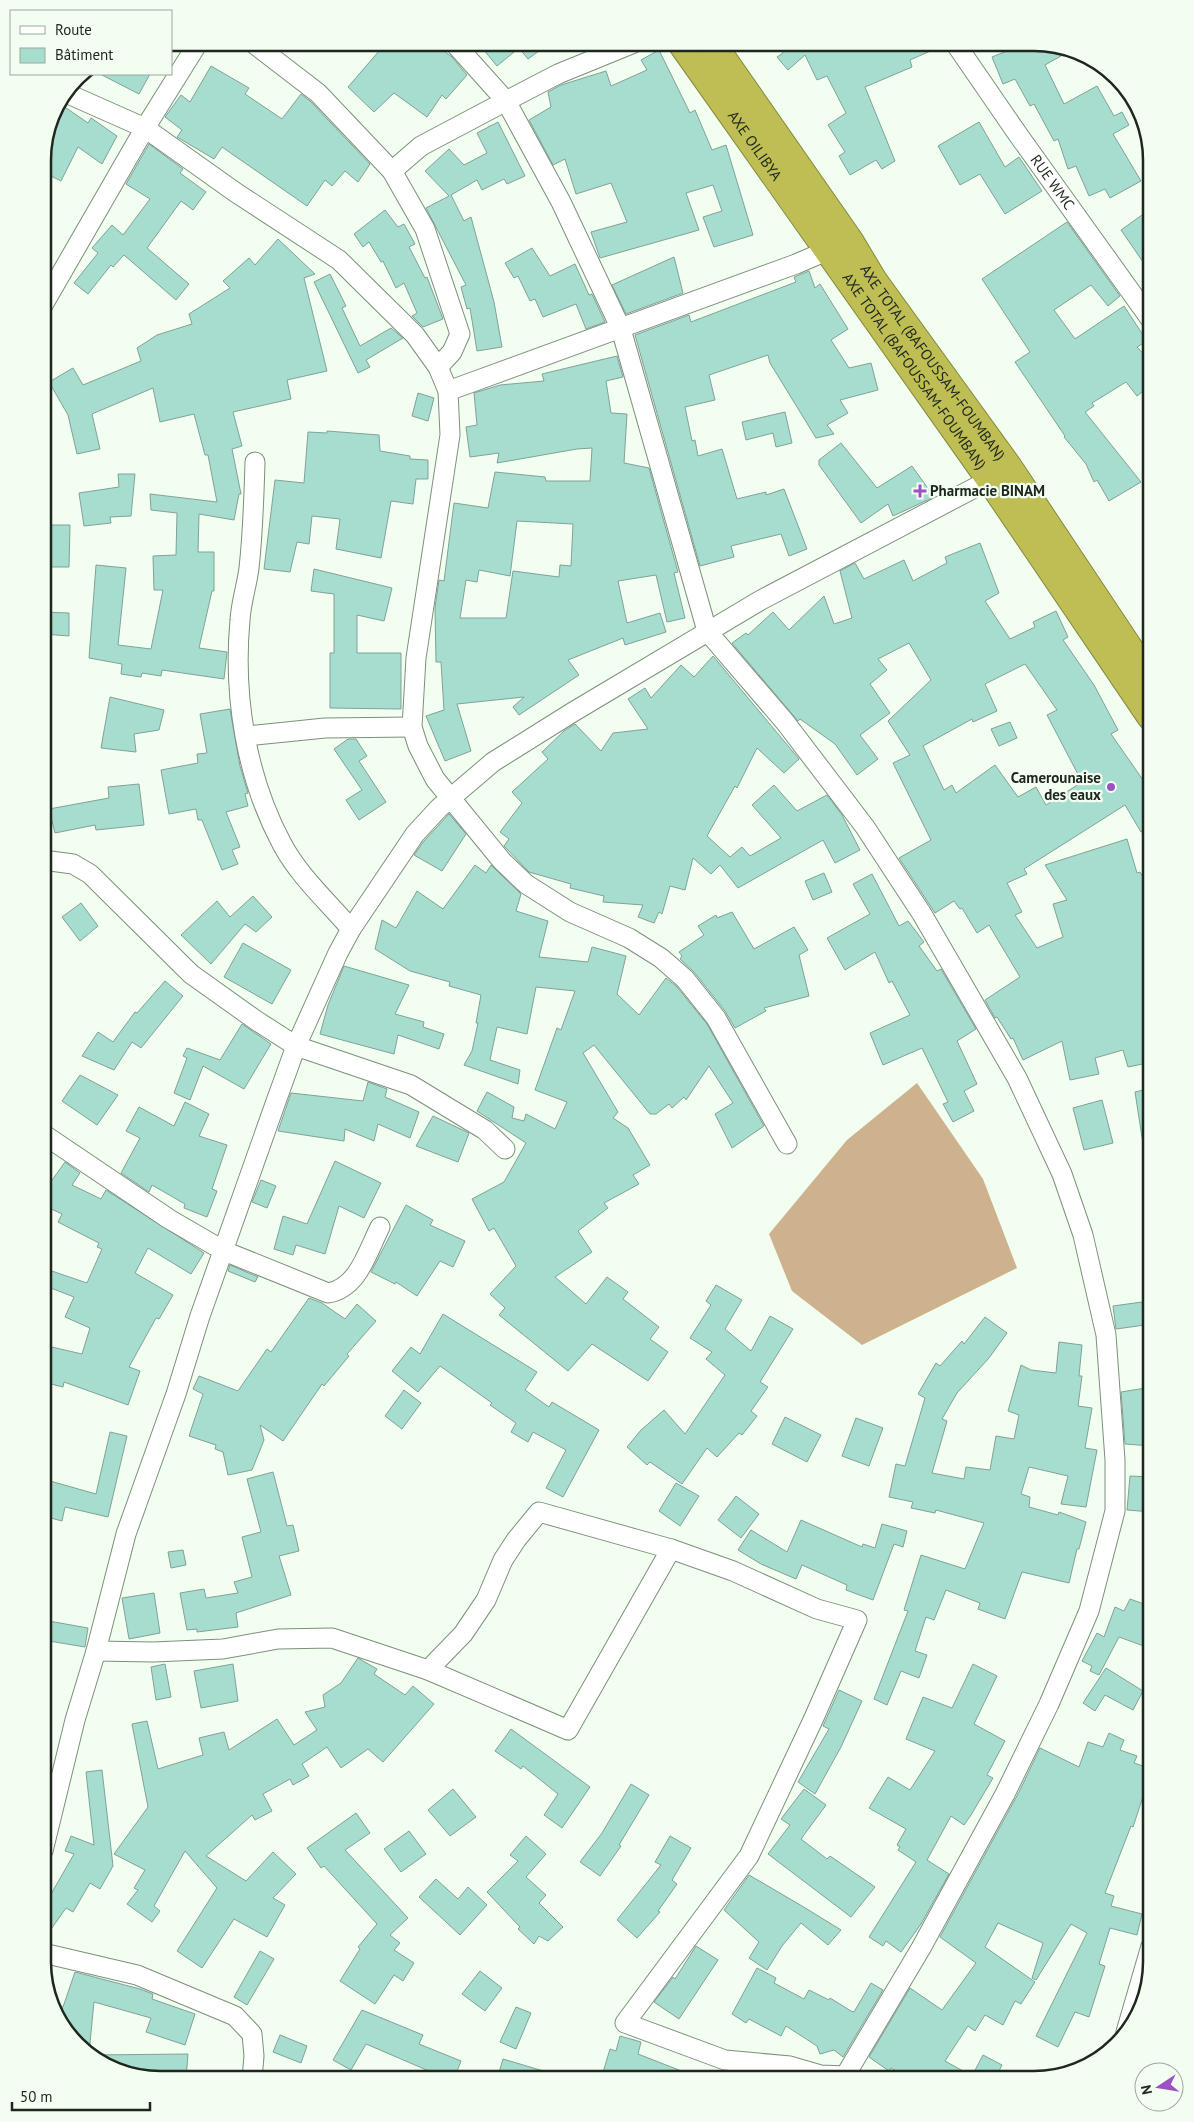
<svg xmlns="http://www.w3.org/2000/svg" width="1194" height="2122" font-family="'PT Sans',sans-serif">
<rect width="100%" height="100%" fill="#f1fef0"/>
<path fill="#cdb28d" d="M917,1083L983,1179L1017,1268L862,1345L792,1291L769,1234L847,1140Z"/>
<g fill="#a7ddce" stroke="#81a299" fill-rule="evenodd">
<path d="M386,43H433L452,57L467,75L446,99L442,95L427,117L394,93L374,112L348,87Z"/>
<path d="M478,43H550L528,59L519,48L497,66Z"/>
<path d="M777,43H944V45L910,60L912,67L865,87L895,161L882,169L876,160L850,175L839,156L845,152L828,125L846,113L827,76L817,80L805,55L788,70L777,57L783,53Z"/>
<path d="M1027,43H1042L1068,52L1045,65L1064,104L1097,86L1114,116L1122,112L1129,125L1113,134L1141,181L1110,198L1105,189L1089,196L1076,166L1068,169L1058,139L1054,141L1034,104L1030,106L1015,79L1003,84L992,57Z"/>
<path d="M659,50L690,113L695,110L712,150L726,145L753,235L714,247L703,217L722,211L713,185L686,193L699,230L600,258L591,232L627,222L611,183L576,194L565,159L553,165L529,120L551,107L548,92L561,85L606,71L611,86L647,70L641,60Z"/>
<path d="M211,66L249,88L245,94L282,119L301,94L310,101L370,164L358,182L345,171L332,186L325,180L307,206L222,147L214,159L177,137L182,130L165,117L181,95L190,102Z"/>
<path d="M100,74H150L139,94Z"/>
<path d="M59,103L88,123L91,118L117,136L102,164L78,147L61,181L43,172V151L52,134L48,132L52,115Z"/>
<path d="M498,122L525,176L507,184L504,179L482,190L477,180L451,195L464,221L471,217L494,302L502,347L477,351L470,308L467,309L461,287L466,285L426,208L449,196L425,171L449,149L464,165L487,153L477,133Z"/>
<path d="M979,122L1005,167L1019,157L1042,191L1005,214L980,174L960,185L938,146Z"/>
<path d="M149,144L183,169L180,173L206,192L193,210L181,201L147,248L189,284L176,300L124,255L113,267L111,265L88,294L74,283L98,253L92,248L112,225L123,235L150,199L126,184Z"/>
<path d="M385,210L398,227L404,224L415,244L409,247L425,278L427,277L443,319L423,327L412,316L417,313L404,283L396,288L383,261L381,262L369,242L363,247L354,234Z"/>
<path d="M1142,215L1152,228V275L1121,230Z"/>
<path d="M1067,222L1120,296L1108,306L1091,285L1054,310L1075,339L1124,306L1147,341L1137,347L1152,363V384L1137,396L1126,382L1092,403L1094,406L1085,412L1141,482L1109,501L1097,480L1094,482L1086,464L1064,437L1065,436L1015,362L1030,352L982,279Z"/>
<path d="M278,239L315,274L304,278L327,371L287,380L291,399L233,412L242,446L232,449L241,494H239L234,520L199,514L198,552H214V591H212L199,648L227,652L224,679L162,670L161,676L142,673L141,677L121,674L122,664L89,658L96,565L126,568L118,645L151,649L163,590H154L153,556L176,555L177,513L151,510L150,494L217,502L208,455H205L194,414L160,422L153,388L92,414L100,449L77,454L68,415L49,382L73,368L83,385L141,361L137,348L157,335L192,324L189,314L230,288L223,281L249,258L255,265Z"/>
<path d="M532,248L550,276L575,264L589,295L592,294L605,322L586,329L576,304L543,317L535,299L530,301L518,276L514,278L505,263Z"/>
<path d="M674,257L683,293L626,314L612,285Z"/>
<path d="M809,271L815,288L820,284L848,329L831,340L849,368L871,363L878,390L840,400L848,413L827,425L834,434L816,438L770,363L768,355L709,375L715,400L685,407L692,441L695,440L698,456L722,449L737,499L766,492V495L784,489L807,549L789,556L781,534L731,546L734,557L700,566L635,335L689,315L691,322L796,282L794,277Z"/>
<path d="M330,274L346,306L342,308L360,346L391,328L403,338L366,360L370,367L358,373L314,282Z"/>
<path d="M617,356L623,377L606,381L611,413L627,414L624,463L649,468L678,572L674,573L685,618L667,622L656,575L618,581L627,623L660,613L666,632L625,645L623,638L568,660L579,675L519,715L513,707L524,697L457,704L471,751L445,761L426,716L444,710L441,662H436L435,608L439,580L444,581L454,503L488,508L495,472L545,477L546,481H590L592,448L577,449L497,463L499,453L470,457L466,427L477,425L474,393L500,385L544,381L542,374ZM517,521L573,524L571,566L560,565L559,577L513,571L506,618H460L466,580L477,582L479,570L510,576Z"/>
<path d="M418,393L434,398L428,421L412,416Z"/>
<path d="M785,412L792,443L776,447L773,433L746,440L742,422Z"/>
<path d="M327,431L379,435L380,451L410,456V459L428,460V479H416L413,504L391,501L381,558L336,549L340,519L312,516L309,544L297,542L290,572L264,569L275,480L304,483L308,432L327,433Z"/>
<path d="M841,443L877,488L912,466L934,497L893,516L888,504L861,523L819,465V460Z"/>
<path d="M118,474H135L131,516L110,517L111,523L84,526L79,493L119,487Z"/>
<path d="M43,525H70L69,567H43Z"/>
<path d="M980,543L999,593L985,601L1010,639L1035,627L1033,622L1056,611L1068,637L1063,640L1094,685L1118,730L1111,734L1152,793V828L1141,832L1125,805L1024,869L1027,874L1007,883L1022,912L1015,915L1037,948L1063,937L1053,904L1067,900L1045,865L1127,839L1137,873L1140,872L1152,893V1062L1128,1067L1123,1050L1095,1058L1099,1074L1070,1080L1062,1041L1023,1060L1013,1038L1011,1039L997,1017L995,1018L985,1000L1020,977L989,925L977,933L962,908L960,909L954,901L935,913L899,858L931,840L893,763L910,755L888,721L931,680L909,643L878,659L887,670L870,684L890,713L860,735L878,759L857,775L835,744L800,719L798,721L732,643L746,633L748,635L773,612L789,630L824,596L834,624L852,618L840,571L855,563L864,579L904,560L913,581L947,563L945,557ZM1025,664L1057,710L1047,715L1082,782L1046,805L1036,787L1018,797L995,765L956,793L952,785L944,790L923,746L972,719L973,722L997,711L985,684Z"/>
<path d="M314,569L392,588L384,621L357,615V653H401V709L330,708V653H334V594L311,591Z"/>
<path d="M43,612L69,613V636L43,634Z"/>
<path d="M713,656L799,759L784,773L757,748L737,788L735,786L707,836L730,857L742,847L750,856L781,838L752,805L774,785L797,811L827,795L842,815L860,850L835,863L823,840L738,888L720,865L711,874L693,858L685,890L670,886L662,914L659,912L654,923L638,917L643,905L603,902L604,896L570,888L571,884L529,872L504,846L509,839L500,832L522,803L512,792L548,759L542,752L564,731L575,724L601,751L613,733L648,729L628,699L645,688L651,698L681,665L694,677Z"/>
<path d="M110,697L164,710L159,730L134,734L136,752L101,748Z"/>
<path d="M230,709L240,766L248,793L245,794L248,806L226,812L240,847L232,850L238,864L222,870L202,820H198L196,809L169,814L161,770L198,763L197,754L207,753L200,714Z"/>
<path d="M1010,722L1017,738L999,746L991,729Z"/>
<path d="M348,739H356L367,756L359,761L386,802L359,820L346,800L362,790L334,749Z"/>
<path d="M139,784L144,825L96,830L95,825L55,833L49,809L109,798L108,787Z"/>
<path d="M449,814L466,834L442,871L414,855L424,841Z"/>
<path d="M475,865L486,873L491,865L521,894L516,911L548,921L539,957L588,962L592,947L626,956L617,994L639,1015L666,978L677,987L707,1024L764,1126L732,1148L715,1114L733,1103L709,1066L686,1100L684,1097L672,1108L669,1104L656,1114H650L594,1045L583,1053L618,1112L613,1118L628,1128L650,1165L633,1175L639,1184L604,1203L608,1208L578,1231L592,1252L555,1277L586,1304L607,1277L628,1292L623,1299L659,1327L650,1339L668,1352L648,1381L592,1344L568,1371L499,1315L505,1308L490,1294L516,1266L494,1228L489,1231L472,1199L504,1182L526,1143L477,1111L487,1092L514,1107L512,1118L524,1121L526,1114L555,1129L567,1102L535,1090L557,1028L561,1030L575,991L536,987L527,1034L497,1027L490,1060L520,1070L518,1084L464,1065L472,1051L478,1023H476L481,995L449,986L450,982L410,971L375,949L382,920L396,928L417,891L443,909Z"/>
<path d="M824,873L832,892L813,900L805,881Z"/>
<path d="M872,874L899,926L908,921L924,942L919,946L937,971L941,969L976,1029L957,1041L977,1084L964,1091L974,1111L953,1122L943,1104L948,1102L922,1048L883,1065L870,1033L910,1015L892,981L889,983L875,952L845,970L827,938L870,914L853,884Z"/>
<path d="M253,896L272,917L256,932L245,924L211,964L181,935L217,901L230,917Z"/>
<path d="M81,903L98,926L80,941L62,917Z"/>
<path d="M732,912L754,949L794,927L808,950L799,955L809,996L764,1008L766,1011L735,1028L725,1011L694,972L680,959L682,956L679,952L704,935L698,926L716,915L717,918Z"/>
<path d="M243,943L291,970L272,1004L224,977Z"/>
<path d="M344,966L409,985L395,1014L424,1022L423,1027L444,1034L439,1049L398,1035L394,1054L320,1034L328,1005Z"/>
<path d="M165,981L183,996L141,1048L132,1042L114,1070L82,1056L98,1032L113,1042L135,1012L137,1013Z"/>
<path d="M242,1024L271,1044L244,1089L203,1066L190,1100L174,1093L187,1058L183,1056L187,1048L220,1060Z"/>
<path d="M80,1075L118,1095L97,1125L62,1101Z"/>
<path d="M368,1082L387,1089L385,1097L419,1112L410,1138L378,1124L374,1141L345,1129L344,1141L278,1131L291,1093L363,1101Z"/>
<path d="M1152,1088V1149L1144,1150L1135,1092Z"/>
<path d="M1102,1100L1113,1143L1084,1150L1073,1108Z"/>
<path d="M185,1102L209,1114L199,1136L227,1145L212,1189L217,1191L207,1217L184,1208L185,1204L152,1185L149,1192L121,1173L140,1138L126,1131L139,1107L174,1126Z"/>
<path d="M433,1116L469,1133L458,1162L416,1146Z"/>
<path d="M335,1161L381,1183L364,1218L339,1206L325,1254L296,1245L293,1255L274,1249L283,1216L307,1224Z"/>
<path d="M65,1162L80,1173L72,1185L101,1199L106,1190L204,1253L191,1274L148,1248L135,1273L173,1295L159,1319L156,1318L129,1367L140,1371L128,1405L64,1382L63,1387L43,1382V1345L82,1354L90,1328L65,1317L74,1297L43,1285V1268L87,1283L102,1249L97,1247L99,1243L58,1222L62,1214L43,1205V1180L50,1183Z"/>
<path d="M261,1180L276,1186L267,1208L252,1202Z"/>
<path d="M406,1205L433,1220L430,1225L465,1241L453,1267L440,1261L417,1296L396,1282L395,1284L371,1272Z"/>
<path d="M230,1265L258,1277L255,1282L228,1271Z"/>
<path d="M716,1285L742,1300L725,1329L751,1351L770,1316L793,1329L760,1382L768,1387L751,1411L757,1416L742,1435L739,1433L717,1457L707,1448L682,1484L650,1462L647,1465L627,1447L641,1430L664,1410L685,1434L725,1375L706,1359L712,1352L690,1338L711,1305L706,1301Z"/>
<path d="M309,1298L322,1303L345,1319L357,1304L376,1321L347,1354L349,1356L324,1386L322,1384L283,1441L260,1425L264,1440L252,1470L228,1475L223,1452L215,1449L216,1445L189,1436L203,1394L193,1389L199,1376L238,1391L267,1349L271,1352Z"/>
<path d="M1142,1302L1145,1325L1116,1329L1113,1306Z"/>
<path d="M443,1314L537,1372L525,1390L549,1407L552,1402L599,1430L563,1497L546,1488L566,1450L533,1432L528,1442L511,1432L516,1423L490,1405L492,1403L440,1366L418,1392L392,1371L411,1347L420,1354Z"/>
<path d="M985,1317L1007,1333L989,1358L957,1393L942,1419L947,1421L932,1473L964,1479L966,1467L990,1470L996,1436L1014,1439L1019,1415L1008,1411L1021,1365L1031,1370L1056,1373L1059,1342L1082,1345L1079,1376H1082L1078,1406L1092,1408L1085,1448L1097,1450L1086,1507L1061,1504L1068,1476L1029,1467L1021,1494L1030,1497L1029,1507L1058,1515L1059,1512L1086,1522L1079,1549H1077L1069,1583L1022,1572L1005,1619L978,1609L980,1603L946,1590L934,1620L926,1617L915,1651L927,1655L919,1678L901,1671L887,1705L874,1699L908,1611L904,1610L921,1555L965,1569L984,1523L936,1510L935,1513L911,1508L913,1502L889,1497L896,1464L905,1466L925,1398L918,1394L936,1363L940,1366L962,1341L964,1344Z"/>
<path d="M1152,1387V1446L1125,1444L1121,1392Z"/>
<path d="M404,1390L421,1403L402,1429L385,1416Z"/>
<path d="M785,1417L821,1435L807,1462L772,1444Z"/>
<path d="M856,1418L883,1428L869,1466L842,1456Z"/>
<path d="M110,1432L127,1436L108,1517L65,1507L62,1521L43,1516V1479L96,1494Z"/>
<path d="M273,1472L287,1526L293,1525L299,1551L279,1556L291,1595L236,1613L238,1627L197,1632V1629L187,1630L180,1593L204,1589L206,1598L238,1593L234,1582L252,1577L242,1537L261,1532L247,1479Z"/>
<path d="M1130,1476L1152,1477V1512L1127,1510Z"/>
<path d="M676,1483L699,1496L680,1526L659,1511Z"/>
<path d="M736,1496L759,1514L741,1538L718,1520Z"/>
<path d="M801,1520L862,1547L863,1544L875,1548L882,1524L907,1531L903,1547L894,1544L873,1600L846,1590L847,1585L802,1565L796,1579L761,1564L738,1550L751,1530L787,1552Z"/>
<path d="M183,1550L186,1565L171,1568L168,1552Z"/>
<path d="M154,1593L160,1633L129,1639L122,1598Z"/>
<path d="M1130,1599L1152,1607V1649L1119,1637L1099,1675L1090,1671L1092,1666L1082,1661L1097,1633L1104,1637L1115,1607L1124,1611Z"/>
<path d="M43,1620L88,1628L85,1647L43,1640Z"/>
<path d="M358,1658L377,1669L374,1674L405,1695L413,1686L434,1704L383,1762L368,1749L341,1768L327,1747L302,1764L309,1776L293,1785L290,1779L263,1794L272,1811L255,1820L252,1815L206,1856L246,1881L273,1852L296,1874L273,1898L285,1905L267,1937L234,1919L202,1968L177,1951L217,1888L185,1851L154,1906L160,1911L152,1922L127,1904L138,1890L134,1888L145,1870L114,1854L148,1807L132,1724L147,1721L158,1769L203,1755L199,1738L224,1732L229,1750L277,1719L294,1745L317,1730L305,1712L325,1707L323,1695L341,1683Z"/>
<path d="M165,1664L171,1697L156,1700L151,1667Z"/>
<path d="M233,1664L238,1701L201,1708L194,1671Z"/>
<path d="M973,1664L997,1676L974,1724L1005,1741L987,1775L993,1778L971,1815L964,1825L951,1816L927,1860L949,1874L921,1924L901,1952L886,1941L883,1946L869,1937L916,1862L898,1850L900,1847L897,1845L906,1829L869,1808L888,1777L910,1790L935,1751L906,1739L923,1697L952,1708Z"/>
<path d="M1106,1668L1143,1691L1133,1710L1105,1695L1095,1711L1083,1703Z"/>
<path d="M839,1690L862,1701L841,1747L815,1794L798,1782L829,1729L823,1726Z"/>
<path d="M511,1729L590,1787L562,1828L544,1815L558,1794L523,1766L521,1769L495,1751Z"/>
<path d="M1109,1733L1124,1740L1120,1750L1137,1756L1134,1763L1152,1769L1133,1827L1131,1826L1105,1893L1114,1896L1111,1906L1142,1914L1137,1935L1110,1928L1099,1964L1105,1966L1089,2017L1075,2012L1058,2047L1036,2036L1087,1933L1071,1924L1036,1980L1032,1978L1043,1943L998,1923L985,1947L1035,1982L1021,2004L1015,2001L1003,2025L985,2015L975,2031L968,2026L945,2061L972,2076L983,2055L1002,2065L995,2079H909L891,2068L889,2071L869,2057L910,1988L942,2010L976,1963L940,1937L1019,1792L1040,1748L1079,1767L1088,1742L1103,1747Z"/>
<path d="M102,1770L113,1866L100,1889L90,1883L73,1912L66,1908L42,1942L43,1908L74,1854L65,1851L71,1836L94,1845L86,1772Z"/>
<path d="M631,1784L649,1795L619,1845L621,1846L600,1876L580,1862L602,1833Z"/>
<path d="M453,1789L476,1817L450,1836L428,1810Z"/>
<path d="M804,1789L826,1805L801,1839L827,1859L830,1856L875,1887L851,1917L768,1854L790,1825L781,1819Z"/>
<path d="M356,1813L370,1833L345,1850L408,1918L390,1935L400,1943L394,1950L414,1963L403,1981L394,1975L375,2004L340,1981L360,1949L358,1947L377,1924L324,1866L321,1868L307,1848Z"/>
<path d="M409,1831L426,1854L401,1872L384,1849Z"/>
<path d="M526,1836L546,1854L526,1877L546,1895L539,1903L563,1927L548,1941L539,1936L534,1944L518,1929L520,1927L487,1892L518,1861L510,1855Z"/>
<path d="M670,1836L691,1848L672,1880L677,1884L658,1911L660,1912L637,1938L617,1920L661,1865L655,1862Z"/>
<path d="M749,1875L802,1906L841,1930L828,1945L801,1923L782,1946L767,1970L749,1958L759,1942L724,1910Z"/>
<path d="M436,1879L458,1899L468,1887L487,1905L460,1935L419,1897Z"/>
<path d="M696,1946L718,1960L679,2019L654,2002L673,1977L675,1979Z"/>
<path d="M260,1951L274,1959L247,2005L234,1997Z"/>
<path d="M757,1968L776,1978L774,1983L804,1999L809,1990L829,2000L830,1998L851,2011L854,2012L871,1983L883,1990L843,2057L834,2050L820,2054L817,2046L786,2026L781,2036L749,2019L746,2023L732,2014Z"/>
<path d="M480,1971L502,1988L485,2011L462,1994Z"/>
<path d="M75,1972L140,1989L153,1994L152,1999L195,2014L185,2045L146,2032L151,2018L94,2002L89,2053L55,2013L53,2006L63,2007Z"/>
<path d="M516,2007L531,2013L516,2049L500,2042Z"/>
<path d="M362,2010L423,2035L419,2044L461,2061L454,2079H426L429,2071L366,2044L351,2070L333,2060Z"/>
<path d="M280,2035L307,2046L301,2063L273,2052Z"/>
<path d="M620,2036L641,2042L638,2054L702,2079H601L610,2049L616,2051Z"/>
<path d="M188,2054L186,2079H153L95,2059L91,2055Z"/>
<path d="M503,2059L557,2075L556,2079H497Z"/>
</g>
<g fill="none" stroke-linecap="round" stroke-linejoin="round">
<g stroke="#7d907b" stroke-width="21">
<g id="minor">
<path d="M253,43L318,93L392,171L425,229L460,334L452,352L438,367"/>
<path d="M454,43L506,101L561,202L621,329L707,631L785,722L865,827L922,914L1017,1078L1062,1174L1083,1235L1106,1335L1115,1460V1511L1089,1611L1049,1704L1005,1794L921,1948L845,2076"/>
<path id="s1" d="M955,43L1019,136L1151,320"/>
<path d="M66,93L145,128L235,192L339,260L415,335L438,367L448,391L450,435L416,658L412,727L418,746L435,779L502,861L526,884L570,912L629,938L661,958L685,979L716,1018L787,1144"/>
<path d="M392,171L421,146L506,101L558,74L634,43"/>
<path d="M43,305L145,128L198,43"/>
<path d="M448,391L796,264L838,246"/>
<path d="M255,462C254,497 253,533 249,568C247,585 241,602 240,620C233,696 246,777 282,844C299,876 328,902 351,929"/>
<path d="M246,736L325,728L412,727"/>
<path d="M43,860L73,864L90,874L191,974L257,1021L296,1046L411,1085L485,1130L505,1149"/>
<path d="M43,1134L169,1219L224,1251L328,1293C358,1288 367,1253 380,1227"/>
<path d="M96,1651L153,1652L223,1649L278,1639L332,1638L428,1670L568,1730L671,1549"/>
<path d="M428,1670L463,1634L486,1600L503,1560L516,1540L539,1512L671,1549L733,1571L817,1609L857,1620L813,1720L749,1856L625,2023L725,2060L790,2066L821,2075L845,2076L854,2079"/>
<path d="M43,1851L75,1720L96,1651L126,1534L176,1394L200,1316L274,1107L296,1046L338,953L351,929L415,834L439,808L493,762L573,712L761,600L1001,474"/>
<path d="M43,1953L137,1975L235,2016L252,2034L254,2056L252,2079"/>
<path d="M1126,2032L1151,1946"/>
</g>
</g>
<g stroke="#868941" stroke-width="30">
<g id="highway">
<path id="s2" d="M682,43L991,480L1151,716"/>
<path id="s3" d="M711,43L849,241L873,281L1009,469L1151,682"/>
</g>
</g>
<use href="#minor" stroke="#fff" stroke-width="19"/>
<use href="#highway" stroke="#bebe54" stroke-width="28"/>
</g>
<g fill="#9c52c5" stroke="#f1fef0" stroke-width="2">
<path d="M917.5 483.5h5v5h5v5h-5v5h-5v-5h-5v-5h5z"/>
<circle cx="1111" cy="787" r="5"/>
</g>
<g text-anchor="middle" stroke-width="4.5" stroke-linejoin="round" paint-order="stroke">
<g font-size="15" fill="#1e261d" stroke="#f1fef0">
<text dy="5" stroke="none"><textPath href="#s2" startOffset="126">AXE OILIBYA</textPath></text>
<text dy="5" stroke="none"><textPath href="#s1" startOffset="170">RUE WMC</textPath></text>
<text dy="5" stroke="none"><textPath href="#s3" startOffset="389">AXE TOTAL (BAFOUSSAM-FOUMBAN)</textPath></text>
<text dy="5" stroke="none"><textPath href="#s2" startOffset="402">AXE TOTAL (BAFOUSSAM-FOUMBAN)</textPath></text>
</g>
<g font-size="15" font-weight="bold" fill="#1e261d" stroke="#f1fef0" text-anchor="start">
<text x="930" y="496">Pharmacie BINAM</text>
<text x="1101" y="783" text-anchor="end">Camerounaise<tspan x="1101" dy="17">des eaux</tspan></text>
</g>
</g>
<path d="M0 0H1194V2122H0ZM160 51H1034A109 109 0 0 1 1143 160V1962A109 109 0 0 1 1034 2071H160A109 109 0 0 1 51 1962V160A109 109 0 0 1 160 51Z" fill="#f1fef0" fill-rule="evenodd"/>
<path fill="none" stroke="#1e261d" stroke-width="2.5" d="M160 51H1034A109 109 0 0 1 1143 160V1962A109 109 0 0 1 1034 2071H160A109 109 0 0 1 51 1962V160A109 109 0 0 1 160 51Z"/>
<rect x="10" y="10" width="162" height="65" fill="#f1fef0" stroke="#9da89c"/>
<rect x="20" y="26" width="25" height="8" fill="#ffffff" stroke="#9da89c"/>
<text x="55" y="35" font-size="15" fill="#1e261d">Route</text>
<rect x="20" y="48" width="25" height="15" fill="#a7ddce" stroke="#9da89c"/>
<text x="55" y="60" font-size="15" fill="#1e261d">Bâtiment</text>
<g transform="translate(1159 2087) rotate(258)"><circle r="24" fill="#f1fef0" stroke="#9da89c"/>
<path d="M0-4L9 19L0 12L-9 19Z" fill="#9c52c5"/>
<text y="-8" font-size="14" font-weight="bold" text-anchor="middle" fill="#1e261d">N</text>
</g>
<path d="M12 2102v8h138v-8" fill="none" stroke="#1e261d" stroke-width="2.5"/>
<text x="20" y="2102" font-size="15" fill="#1e261d" stroke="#f1fef0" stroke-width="4" paint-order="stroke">50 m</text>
</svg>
